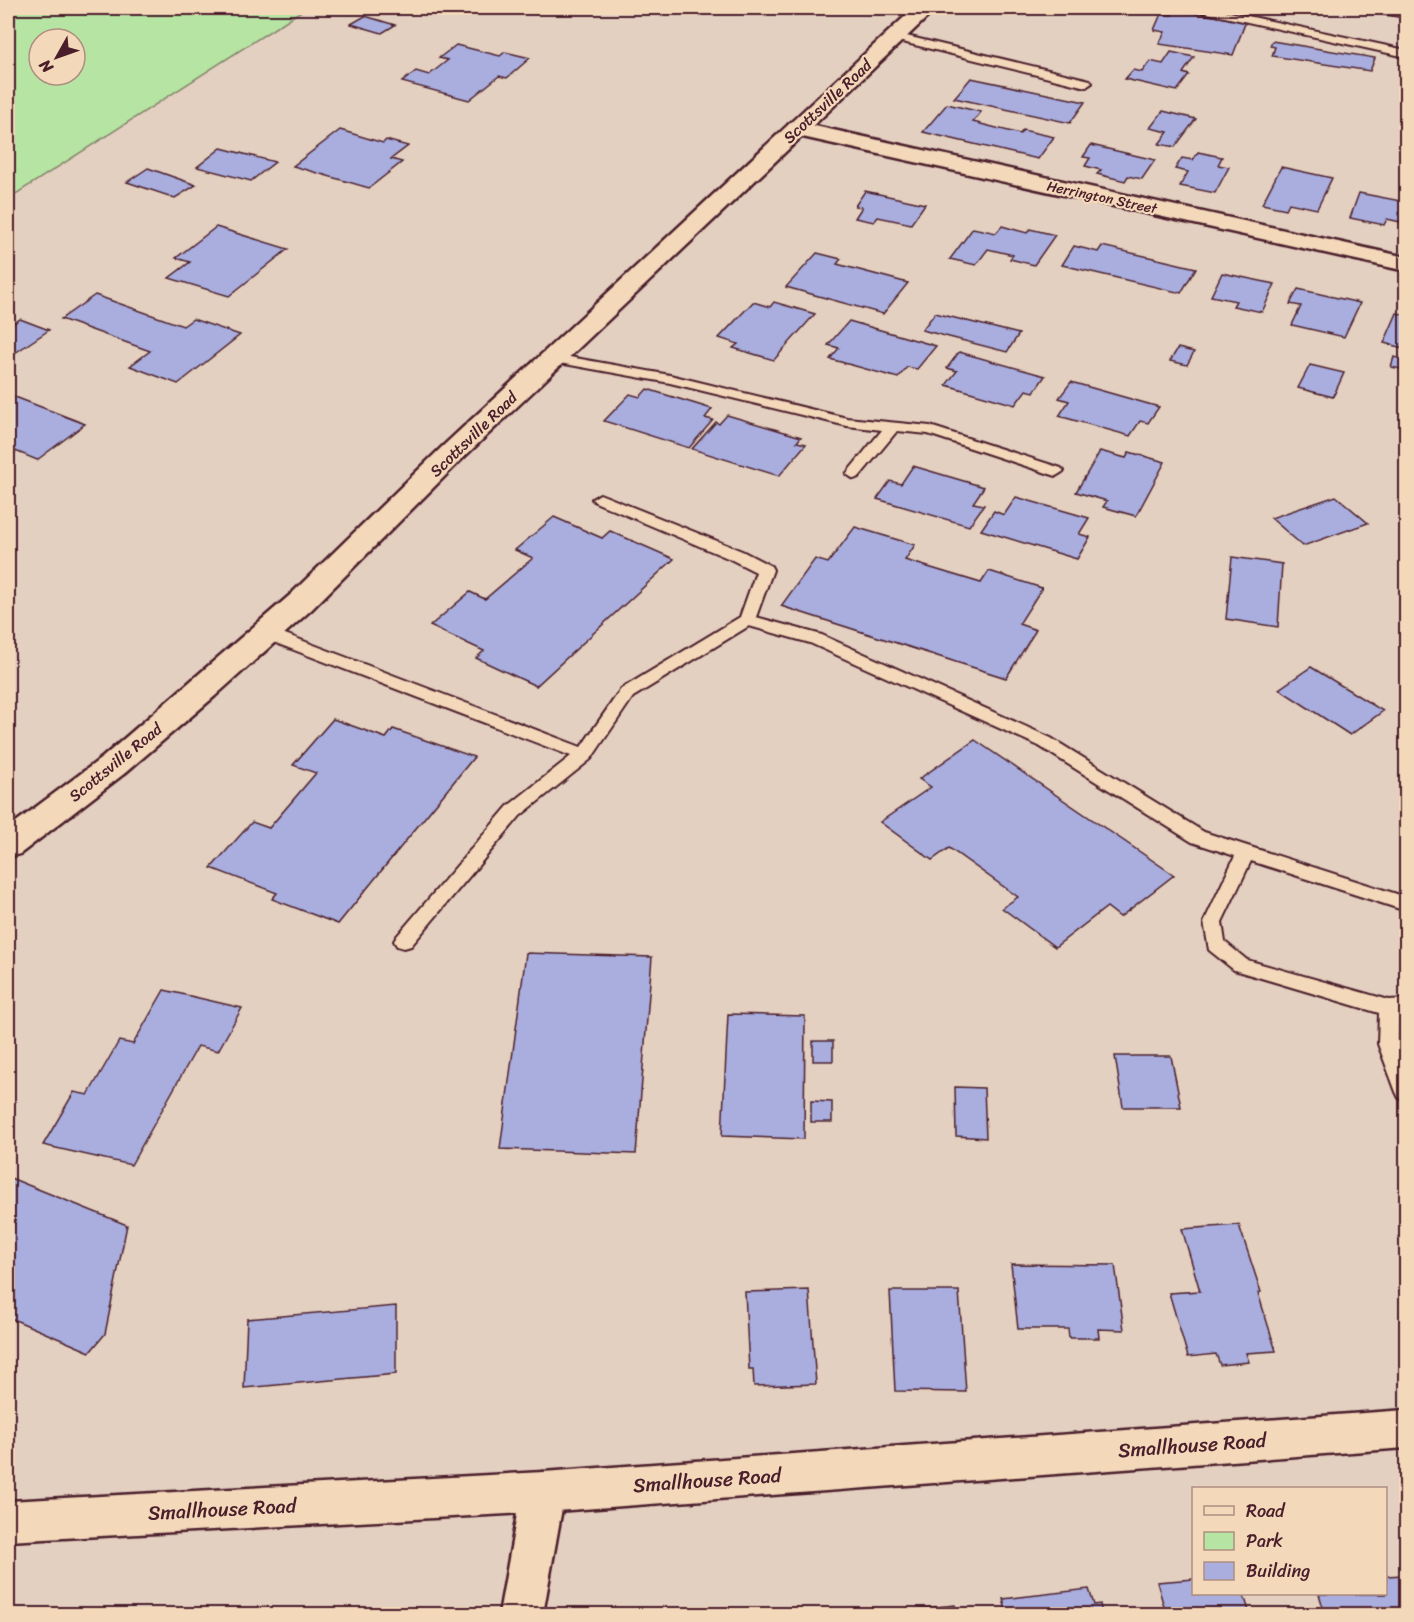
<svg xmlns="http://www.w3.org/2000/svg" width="1414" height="1622" font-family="Sriracha,sans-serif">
<rect width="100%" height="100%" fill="#e4d0c1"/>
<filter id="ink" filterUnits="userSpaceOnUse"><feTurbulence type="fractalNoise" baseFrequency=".0167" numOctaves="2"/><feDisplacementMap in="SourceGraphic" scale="12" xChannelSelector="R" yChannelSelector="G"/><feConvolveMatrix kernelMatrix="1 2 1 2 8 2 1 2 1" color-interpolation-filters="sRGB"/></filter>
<g filter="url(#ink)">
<path fill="#b6e4a3" stroke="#808267" stroke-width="1.5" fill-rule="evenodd" d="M8,8H306L8,199ZM39,39H75V75H39Z"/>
<g fill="#a9aedf" stroke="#4a1f2b" stroke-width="1.5">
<path d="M1174,10L1246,21L1233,55L1159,44L1165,32L1154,30L1161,14L1172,15Z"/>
<path d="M365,16L395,25L382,33L351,24Z"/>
<path d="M1272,41L1375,58L1370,71L1272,56L1275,47L1270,46Z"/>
<path d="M456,45L500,56L505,52L530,58L507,78L499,76L469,100L402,82L416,71L429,75L448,60L439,58Z"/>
<path d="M1171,52L1194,57L1183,73L1189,75L1177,91L1125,79L1133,70L1142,72L1150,61L1163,64Z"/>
<path d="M971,78L1085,102L1070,123L954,98Z"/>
<path d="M947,104L981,112L973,122L1020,134L1023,130L1054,137L1038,159L923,132Z"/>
<path d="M1163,111L1196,119L1175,147L1159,144L1168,132L1150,128Z"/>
<path d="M340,130L383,143L386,140L408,146L391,159L402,162L369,188L293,166Z"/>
<path d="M1091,145L1155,160L1142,179L1128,176L1125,181L1097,174L1101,170L1085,166L1090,158L1083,157Z"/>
<path d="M221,148L275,162L251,181L197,167Z"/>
<path d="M1198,152L1222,157L1218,165L1229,167L1215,193L1180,186L1188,172L1175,169L1182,158L1193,160Z"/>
<path d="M1281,167L1332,178L1317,209L1289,203L1286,209L1262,204Z"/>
<path d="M148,168L196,185L175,198L127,182Z"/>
<path d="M865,191L925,204L911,224L878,217L874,222L855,218L862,207L855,206Z"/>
<path d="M1359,193L1406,202L1401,222L1387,219L1384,225L1350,218Z"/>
<path d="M1002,226L1027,233L1030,229L1055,235L1034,265L1010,259L1013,255L988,249L976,265L950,259L973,228L996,233Z"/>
<path d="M216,227L288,249L229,296L169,278L190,262L176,258Z"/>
<path d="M1074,246L1098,252L1102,246L1196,268L1181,293L1062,265Z"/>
<path d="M817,253L841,259L837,264L908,283L883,314L786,287Z"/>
<path d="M1222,273L1275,284L1262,312L1233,306L1236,301L1211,296Z"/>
<path d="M1298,289L1360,303L1344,337L1292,325L1301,306L1290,304Z"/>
<path d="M95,295L183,326L193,319L240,335L178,384L130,366L150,351L61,319Z"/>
<path d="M753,302L770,307L774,302L815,314L774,360L733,348L738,344L719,338Z"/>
<path d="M935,313L1019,334L1007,352L922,330Z"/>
<path d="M1397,313L1406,315V349L1384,343Z"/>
<path d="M20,319L49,330L15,353L8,350V327Z"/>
<path d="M849,321L936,346L917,369L907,367L898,378L830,359L839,348L828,345Z"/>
<path d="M1178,348L1194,352L1187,365L1170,361Z"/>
<path d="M959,352L1045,376L1034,392L1026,390L1015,405L946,385L957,371L947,368Z"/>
<path d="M1394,357L1406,360V370L1391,367Z"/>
<path d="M1310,365L1344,373L1333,397L1298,388Z"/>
<path d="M1071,382L1159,407L1148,423L1140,421L1130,436L1059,416L1069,401L1059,398Z"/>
<path d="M647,389L712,409L705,418L713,420L689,448L604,421L630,394L640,397Z"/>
<path d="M10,395L85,424L37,460L8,448V396Z"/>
<path d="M727,415L801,437L797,442L806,444L779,476L692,449L716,422L719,424Z"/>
<path d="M1100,451L1126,458L1129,452L1165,462L1136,516L1103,507L1107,501L1076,492Z"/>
<path d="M913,466L984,487L973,503L984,505L969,526L877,499L890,481L901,484Z"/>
<path d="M1336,496L1368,523L1303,546L1271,518Z"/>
<path d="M1016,497L1089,518L1079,534L1090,537L1077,559L981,530L994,511L1004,515Z"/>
<path d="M554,517L602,538L610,531L674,559L536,686L476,658L484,651L430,626L470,592L485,599L533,558L515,550Z"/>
<path d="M855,527L915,545L905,560L981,583L989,571L1042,588L1019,624L1036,630L1006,678L781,606L815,559L828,563Z"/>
<path d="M1232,557L1282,564L1278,627L1226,619Z"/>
<path d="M1311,667L1383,711L1350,735L1279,689Z"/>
<path d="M333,719L386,738L393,729L474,757L338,924L272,899L277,893L211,868L252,822L269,828L316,773L293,765Z"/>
<path d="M975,740L1174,875L1120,917L1107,907L1055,947L1002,908L1018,897L949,848L932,860L880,822L931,787L919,779Z"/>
<path d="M526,953L652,957L636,1154L500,1149Z"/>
<path d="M164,990L242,1008L218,1051L198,1046L131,1165L43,1145L74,1092L88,1095L119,1041L133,1044Z"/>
<path d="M728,1014L805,1016L804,1139L722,1136Z"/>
<rect x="813" y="1041" width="20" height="20"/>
<path d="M1115,1056H1171L1181,1107H1123Z"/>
<path d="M955,1087L984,1088L986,1138L956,1136Z"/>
<path d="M811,1101L832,1102V1122H811Z"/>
<path d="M8,1177L127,1225L105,1334L90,1352L8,1317Z"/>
<path d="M1239,1225L1261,1292L1258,1293L1276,1351L1246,1353L1249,1362L1220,1365L1216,1354L1188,1357L1169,1293L1200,1291L1182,1229Z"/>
<path d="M1011,1264L1115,1265L1124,1330L1098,1329L1099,1338H1069L1068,1329H1018Z"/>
<path d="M809,1290L816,1384L754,1386L753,1369H749L745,1292Z"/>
<path d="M890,1291H959L966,1392L895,1391Z"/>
<path d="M396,1306V1374L244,1388L247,1319Z"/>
<path d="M1404,1575L1406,1582V1614H1325L1319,1594H1386V1576Z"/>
<path d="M1194,1579V1594L1244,1595L1250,1614H1166L1157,1582Z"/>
<path d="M1089,1589L1094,1605L1100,1604L1102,1614H1007L1003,1599Z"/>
<path d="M955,1605L957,1614H869Z"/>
</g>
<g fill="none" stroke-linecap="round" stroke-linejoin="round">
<g stroke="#4a1f2b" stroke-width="4">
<g id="service">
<path d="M1192,8H1211L1406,50V57L1198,11Z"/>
<path d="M1362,8H1387L1406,11V17L1368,11Z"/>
<path d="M894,33L1090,80L1092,83L1086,87L890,39V35Z"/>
<path d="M553,354L670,375L847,418L930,426L1061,468L1064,471L1056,476L928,434L897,431L859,477L854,479L846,474L882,430L847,426L670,383L548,361L546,358L548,355Z"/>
<path d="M600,494L742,551L771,566L773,570L756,617L822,635L1051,738L1204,832L1406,897V911L1251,861L1222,922L1225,942L1247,960L1389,1000L1406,999V1013L1399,1014L1398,1044L1406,1067V1100L1399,1098L1396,1092L1378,1044L1379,1013L1234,970L1209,950L1204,922L1235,856L1192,842L1039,746L810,643L749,626L633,697L591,759L520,816L411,946L404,948L397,946L394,941L397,936L508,806L571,756L260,637L258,633L260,629H272L581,747L621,689L740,617L756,572L730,559L595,502L592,499Z"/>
</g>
</g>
<g stroke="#4a1f2b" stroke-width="5">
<g id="minor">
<path d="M797,122L1406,257V271L789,134L786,129L789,124Z"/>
<path d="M543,1472L558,1478L565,1492L543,1614H499L521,1492L528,1478Z"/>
</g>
</g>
<g stroke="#4a1f2b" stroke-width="5">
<path id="tertiary" d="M1406,1410V1448L543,1512L8,1541V1501L543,1472Z"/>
</g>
<g stroke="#4a1f2b" stroke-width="5">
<path id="primary" d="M914,8H937L463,458L311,610L215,696L125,773L20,854L8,857V828L103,757L289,596L443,446Z"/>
</g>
<use href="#service" fill="#f3d8ba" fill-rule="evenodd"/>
<use href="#minor" fill="#f3d8ba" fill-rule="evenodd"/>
<use href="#tertiary" fill="#f3d8ba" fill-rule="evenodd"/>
<use href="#primary" fill="#f3d8ba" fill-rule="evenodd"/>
</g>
</g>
<g text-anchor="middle" stroke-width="4.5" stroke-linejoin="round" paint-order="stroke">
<g font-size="14" fill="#4a1f2b" stroke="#f3d8ba">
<text transform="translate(1102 197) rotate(12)" y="5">Herrington Street</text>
</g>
<g font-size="16" fill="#4a1f2b" stroke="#f3d8ba">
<text transform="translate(827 101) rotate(-43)" y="6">Scottsville Road</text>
<text transform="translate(473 434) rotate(-44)" y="6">Scottsville Road</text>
<text transform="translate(115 762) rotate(-39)" y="6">Scottsville Road</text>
</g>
<g font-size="20" fill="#4a1f2b" stroke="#f3d8ba">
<text transform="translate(1192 1445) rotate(-4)" y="7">Smallhouse Road</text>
<text transform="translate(707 1480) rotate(-4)" y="7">Smallhouse Road</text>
<text transform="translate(222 1509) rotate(-3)" y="7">Smallhouse Road</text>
</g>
</g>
<rect width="1414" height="1622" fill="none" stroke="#f3d8ba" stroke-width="30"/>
<rect x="15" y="15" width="1384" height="1592" fill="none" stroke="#4a1f2b" stroke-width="2" filter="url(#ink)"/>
<rect x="1192" y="1487" width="195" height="108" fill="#f3d8ba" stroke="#af8e81" stroke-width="1.5"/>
<rect x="1204" y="1506" width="30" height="9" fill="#f3d8ba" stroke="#af8e81" stroke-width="1.5"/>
<text x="1246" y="1517" font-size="18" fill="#4a1f2b">Road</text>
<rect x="1204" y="1532" width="30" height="18" fill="#b6e4a3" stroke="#af8e81" stroke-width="1.5"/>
<text x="1246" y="1547" font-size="18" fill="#4a1f2b">Park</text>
<rect x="1204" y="1562" width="30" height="18" fill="#a9aedf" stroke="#af8e81" stroke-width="1.5"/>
<text x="1246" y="1577" font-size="18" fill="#4a1f2b">Building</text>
<g transform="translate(57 57) rotate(230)"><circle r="28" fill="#f3d8ba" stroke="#af8e81" stroke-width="1.5"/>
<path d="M0-4.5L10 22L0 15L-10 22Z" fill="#4a1f2b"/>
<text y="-9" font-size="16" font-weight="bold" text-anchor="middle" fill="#4a1f2b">N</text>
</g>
</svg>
